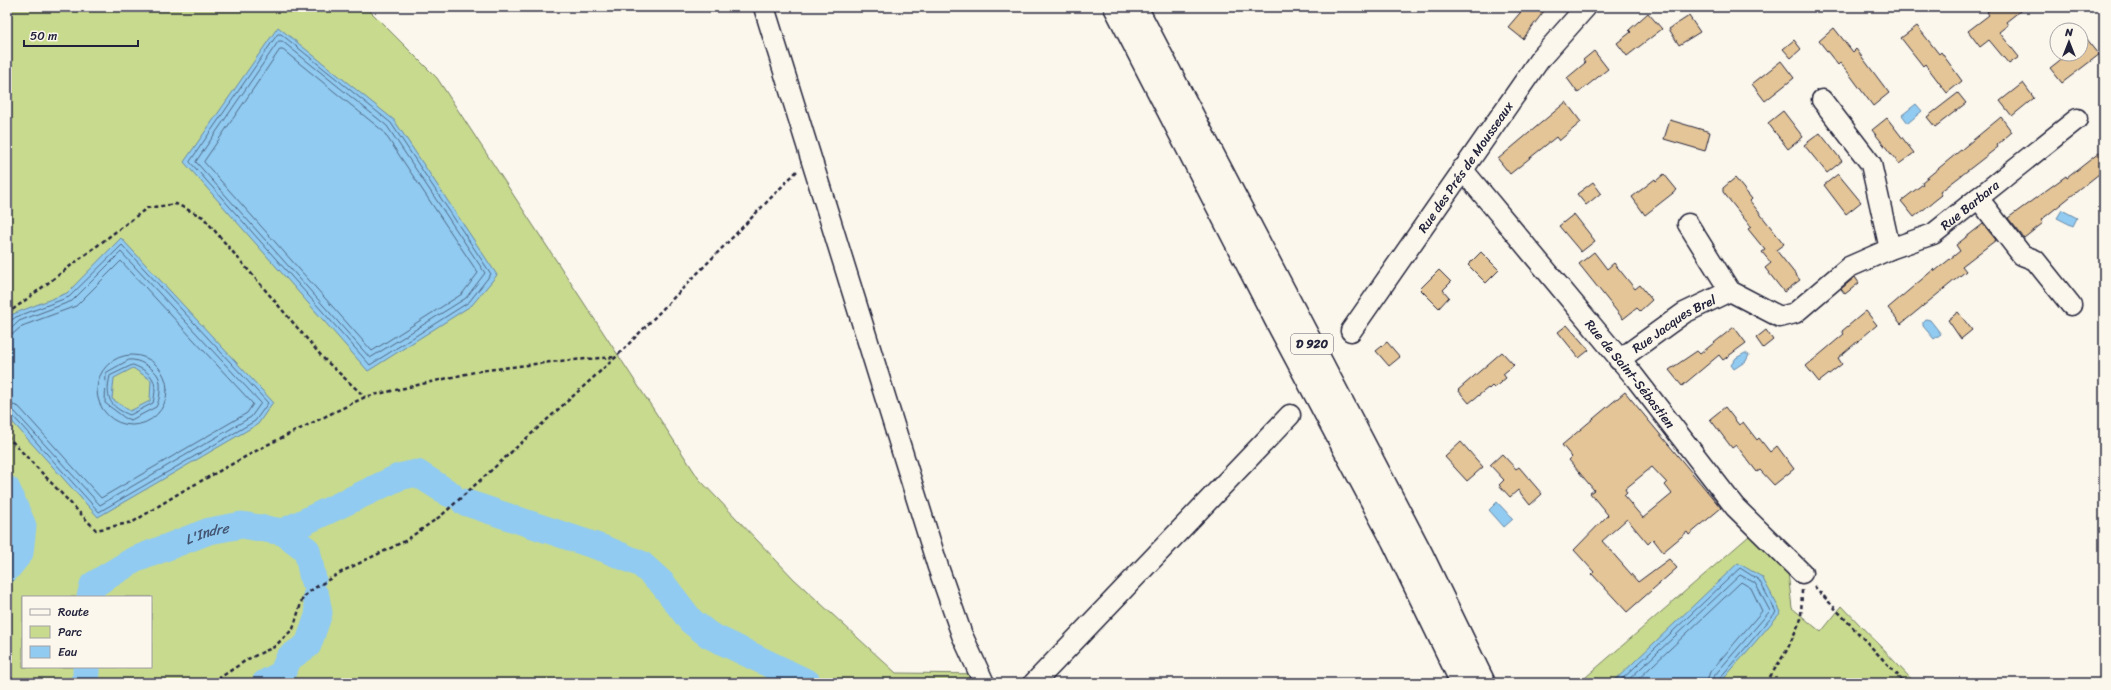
<svg xmlns="http://www.w3.org/2000/svg" width="2111" height="690" font-family="Sriracha,sans-serif">
<rect width="100%" height="100%" fill="#fbf7ec"/>
<filter id="ink" filterUnits="userSpaceOnUse"><feTurbulence type="fractalNoise" baseFrequency=".025" numOctaves="2"/><feDisplacementMap in="SourceGraphic" scale="8" xChannelSelector="R" yChannelSelector="G"/><feConvolveMatrix kernelMatrix="1 2 1 2 8 2 1 2 1" color-interpolation-filters="sRGB"/></filter>
<g filter="url(#ink)">
<g fill="#c8da8e" stroke="#757e64" fill-rule="evenodd">
<path d="M7,7H366L437,78L699,479L794,579L896,673L988,674L993,683H7ZM23,597H151V667H23Z"/>
<path d="M1749,536L1774,553L1788,572L1792,608L1821,632L1842,606L1915,683H1579Z"/>
</g>
<g fill="#91cbf1" stroke="#6587a8" fill-rule="evenodd">
<path d="M278,27L394,120L497,275L472,305L368,371L184,162Z"/>
<path d="M1916,104L1922,111L1908,123L1902,115Z"/>
<path d="M2062,210L2077,218L2073,226L2057,218Z"/>
<path d="M121,238L273,402L258,424L98,517L7,416V320L13,314L67,293ZM133,368L151,380L150,401L130,411L112,399L114,378Z"/>
<path d="M1926,319L1930,320L1941,334L1934,339L1923,326V322Z"/>
<path d="M1745,353L1749,355L1746,361L1734,369L1731,365L1736,358Z"/>
<path d="M1497,502L1513,519L1504,527L1489,510Z"/>
<path d="M1738,563L1762,577L1781,612L1720,683H1612Z"/>
</g>
<g fill="none" stroke-linecap="round" stroke-linejoin="round">
<g stroke="#4e6684" stroke-width="1">
<path d="M278,34H281L391,123L491,274L469,302L370,365L190,162Z"/>
<path d="M279,41H282L387,126L485,273L466,298L370,358L196,162Z"/>
<path d="M280,50H283L383,131L478,273L462,294L372,351L204,162Z"/>
<path d="M7,323L16,317L69,297L122,245L268,403L255,421L99,512L12,415L7,414"/>
<path d="M7,328L13,327L19,321L72,301L121,252L261,403L251,417L100,505L15,412L7,409"/>
<path d="M7,334L14,333L22,326L76,306L121,261L253,404L247,413L101,498L19,407L7,403"/>
<circle cx="132" cy="390" r="35"/>
<path d="M129,360C137,358 154,368 158,376C162,382 160,401 156,407L131,420L125,418L105,403L106,373Z"/>
<path d="M133,365C154,373 158,382 153,403L130,415C109,407 105,397 110,376Z"/>
<path d="M1618,683L1740,568L1759,580L1776,612L1719,679L1717,683"/>
<path d="M1625,683L1740,575L1755,583L1770,611L1714,676L1712,683"/>
<path d="M1634,683L1741,582L1751,588L1762,611L1710,672L1706,683"/>
</g>
<g stroke="#91cbf1" stroke-width="27">
<path d="M7,489L23,526L20,553L7,569"/>
<path d="M464,502L605,549L641,564L662,583L691,621L709,635L808,683"/>
<path d="M283,532L399,477L417,473L450,494"/>
<path id="s1" d="M90,597L93,585L134,560L209,531L242,525L283,532L307,550L313,579"/>
<path d="M83,683L86,681V667"/>
<path d="M265,683L282,674L289,658L308,645L319,613L316,596"/>
</g>
</g>
<g fill="#e4c597" stroke="#22223b" fill-rule="evenodd">
<path d="M1525,7H1547L1523,39L1508,27Z"/>
<path d="M1993,7H2025L2006,22L2008,25L1999,32L2019,57L2009,64L1989,40L1980,47L1968,31L1989,15L1987,12Z"/>
<path d="M1648,13L1662,29L1627,56L1617,43L1631,32L1629,30Z"/>
<path d="M1689,16L1700,32L1679,45L1669,29Z"/>
<path d="M1917,26L1939,54L1941,52L1962,81L1947,93L1925,64L1923,66L1901,38Z"/>
<path d="M1834,28L1853,52L1856,49L1889,93L1873,106L1847,71L1840,63L1838,65L1819,41Z"/>
<path d="M2081,33L2098,54H2100L2062,83L2050,68L2064,57L2066,59L2071,54H2081Z"/>
<path d="M1794,40L1801,49L1791,58L1783,49Z"/>
<path d="M1594,51L1608,69L1578,93L1567,78L1585,63L1583,60Z"/>
<path d="M1781,61L1794,78L1765,101L1752,84Z"/>
<path d="M2023,83L2034,98L2012,116L2000,101Z"/>
<path d="M1958,93L1966,103L1935,127L1927,117Z"/>
<path d="M1566,102L1581,122L1559,141L1556,137L1510,174L1498,159Z"/>
<path d="M1783,111L1803,137L1788,149L1768,123Z"/>
<path d="M2001,117L2012,132L1997,145L1998,147L1940,192L1942,195L1914,217L1901,201L1923,184L1922,182Z"/>
<path d="M1887,118L1914,153L1899,164L1872,130Z"/>
<path d="M1670,120L1710,132L1705,151L1664,139Z"/>
<path d="M1820,133L1842,161L1827,173L1804,145Z"/>
<path d="M2104,149V170L2041,220L2043,223L2024,238L2008,218L2066,176L2067,178Z"/>
<path d="M1664,174L1677,190L1645,215L1632,197L1655,179L1656,181Z"/>
<path d="M1838,174L1861,202L1846,214L1824,185Z"/>
<path d="M1735,178L1752,199L1750,201L1784,244L1776,250L1800,280L1784,292L1765,268L1771,263L1762,252L1765,250L1748,229L1751,227L1723,192V188Z"/>
<path d="M1593,182L1601,193L1586,205L1577,194Z"/>
<path d="M1574,214L1595,241L1581,252L1559,226Z"/>
<path d="M1983,224L1996,240L1962,266L1966,271L1901,324L1888,308L1934,269L1935,271L1960,251L1956,245Z"/>
<path d="M1481,252L1499,270L1486,283L1468,265Z"/>
<path d="M1594,252L1607,269L1614,263L1635,289L1640,285L1652,300L1640,311L1637,308L1623,319L1579,264Z"/>
<path d="M1439,270L1451,282L1443,290L1449,297L1439,308L1420,289Z"/>
<path d="M1855,277L1859,283L1845,294L1841,289Z"/>
<path d="M1866,311L1877,325L1838,358L1842,364L1819,382L1806,366L1844,334L1842,331Z"/>
<path d="M1958,312L1972,330L1961,339L1948,320Z"/>
<path d="M1567,325L1589,350L1579,358L1558,332Z"/>
<path d="M1734,327L1746,343L1723,360L1719,355L1682,386L1669,370L1697,351L1700,354Z"/>
<path d="M1766,330L1773,340L1763,348L1756,338Z"/>
<path d="M1387,342L1400,357L1389,366L1376,351Z"/>
<path d="M1502,352L1514,365L1503,374L1506,378L1494,388L1492,386L1489,389L1488,388L1469,403L1458,390Z"/>
<path d="M1625,392L1721,508L1689,535L1687,532L1663,552L1653,539L1648,544L1627,519L1602,541L1638,582L1669,559L1677,568L1627,612L1592,574L1594,572L1574,550L1608,515L1590,493L1594,490L1569,460L1572,457L1562,445ZM1652,467L1667,483L1665,485L1672,494L1643,518L1624,496L1627,493L1625,489Z"/>
<path d="M1725,407L1739,425L1743,422L1757,440L1759,438L1770,452L1777,446L1794,469L1774,485L1760,470L1757,472L1736,445L1732,448L1710,419Z"/>
<path d="M1461,442L1483,467L1467,481L1445,457Z"/>
<path d="M1502,454L1516,469L1519,467L1542,494L1530,505L1518,490L1510,497L1499,485L1504,480L1490,465Z"/>
</g>
<g fill="none" stroke-linecap="round" stroke-linejoin="round">
<g stroke="#22223b" stroke-width="23">
<g id="minor">
<path d="M764,7L938,567L962,635L984,683"/>
<path d="M1822,100L1871,164L1890,249"/>
<path id="s2" d="M1462,169L1633,375L1735,507L1802,573"/>
<path d="M1978,198L2022,255L2035,260L2071,305"/>
<path d="M1688,224L1730,291"/>
<path id="s3" d="M1351,331L1540,59L1586,7"/>
<path id="s4" d="M1619,360L1684,313L1730,291L1780,317L1795,313L1849,267L1890,249L1933,234L2077,119"/>
<path d="M1034,683L1290,415"/>
</g>
</g>
<g stroke="#22223b" stroke-width="25">
<g id="highway">
<path d="M1115,7L1279,326L1393,541L1462,683"/>
<path d="M1136,7L1421,553L1484,683"/>
</g>
</g>
<g stroke="#22223b" stroke-width="2.5" stroke-dasharray="4 3" stroke-linecap="butt">
<path d="M7,314L147,208L176,204L203,217L324,359L365,397"/>
<path d="M7,436L96,530L133,522L181,492L265,446L365,397L479,371L559,361L615,357"/>
<path d="M1814,586L1905,683"/>
<path d="M212,683L248,659L274,647L293,629L303,597L313,589L343,571L405,541L442,515L616,357L797,171"/>
<path d="M1766,683L1787,650L1801,619L1802,590"/>
</g>
<use href="#minor" stroke="#fbf7ec" stroke-width="20"/>
<use href="#highway" stroke="#fbf7ec" stroke-width="22"/>
</g>
</g>
<g text-anchor="middle" stroke-width="3" stroke-linejoin="round" paint-order="stroke">
<rect fill="#fbf7ec" stroke="#636270" stroke-width="1" x="1291" y="334" width="42" height="20" rx="3"/>
<g font-size="12" font-weight="bold" fill="#22223b">
<text x="1312" y="348">D 920</text>
</g>
<g font-size="13" fill="#22223b" stroke="#fbf7ec">
<text dy="5" stroke="none"><textPath href="#s3" startOffset="200">Rue des Prés de Mousseaux</textPath></text>
<text dy="5" stroke="none"><textPath href="#s4" startOffset="411">Rue Barbara</textPath></text>
<text dy="5" stroke="none"><textPath href="#s4" startOffset="66">Rue Jacques Brel</textPath></text>
<text dy="5" stroke="none"><textPath href="#s2" startOffset="265">Rue de Saint-Sébastien</textPath></text>
</g>
<g font-size="14" font-style="italic" fill="#435572" stroke="#fbf7ec">
<text dy="5" stroke="none"><textPath href="#s1" startOffset="138">L'Indre</textPath></text>
</g>
</g>
<rect width="2111" height="690" fill="none" stroke="#fbf7ec" stroke-width="24"/>
<rect x="12" y="12" width="2087" height="666" fill="none" stroke="#22223b" stroke-width="1.5" filter="url(#ink)"/>
<rect x="22" y="596" width="130" height="72" fill="#fbf7ec" stroke="#a4a2a5"/>
<rect x="30" y="609" width="20" height="6" fill="#fbf7ec" stroke="#a4a2a5"/>
<text x="58" y="616" font-size="12" fill="#22223b">Route</text>
<rect x="30" y="626" width="20" height="12" fill="#c8da8e" stroke="#a4a2a5"/>
<text x="58" y="636" font-size="12" fill="#22223b">Parc</text>
<rect x="30" y="646" width="20" height="12" fill="#91cbf1" stroke="#a4a2a5"/>
<text x="58" y="656" font-size="12" fill="#22223b">Eau</text>
<g transform="translate(2069 42)"><circle r="19" fill="#fbf7ec" stroke="#a4a2a5"/>
<path d="M0-3L7 15L0 10L-7 15Z" fill="#22223b"/>
<text y="-6" font-size="11" font-weight="bold" text-anchor="middle" fill="#22223b">N</text>
</g>
<path d="M24 40v6h114v-6" fill="none" stroke="#22223b" stroke-width="2"/>
<text x="30" y="40" font-size="12" fill="#22223b" stroke="#fbf7ec" stroke-width="3" paint-order="stroke">50 m</text>
</svg>
